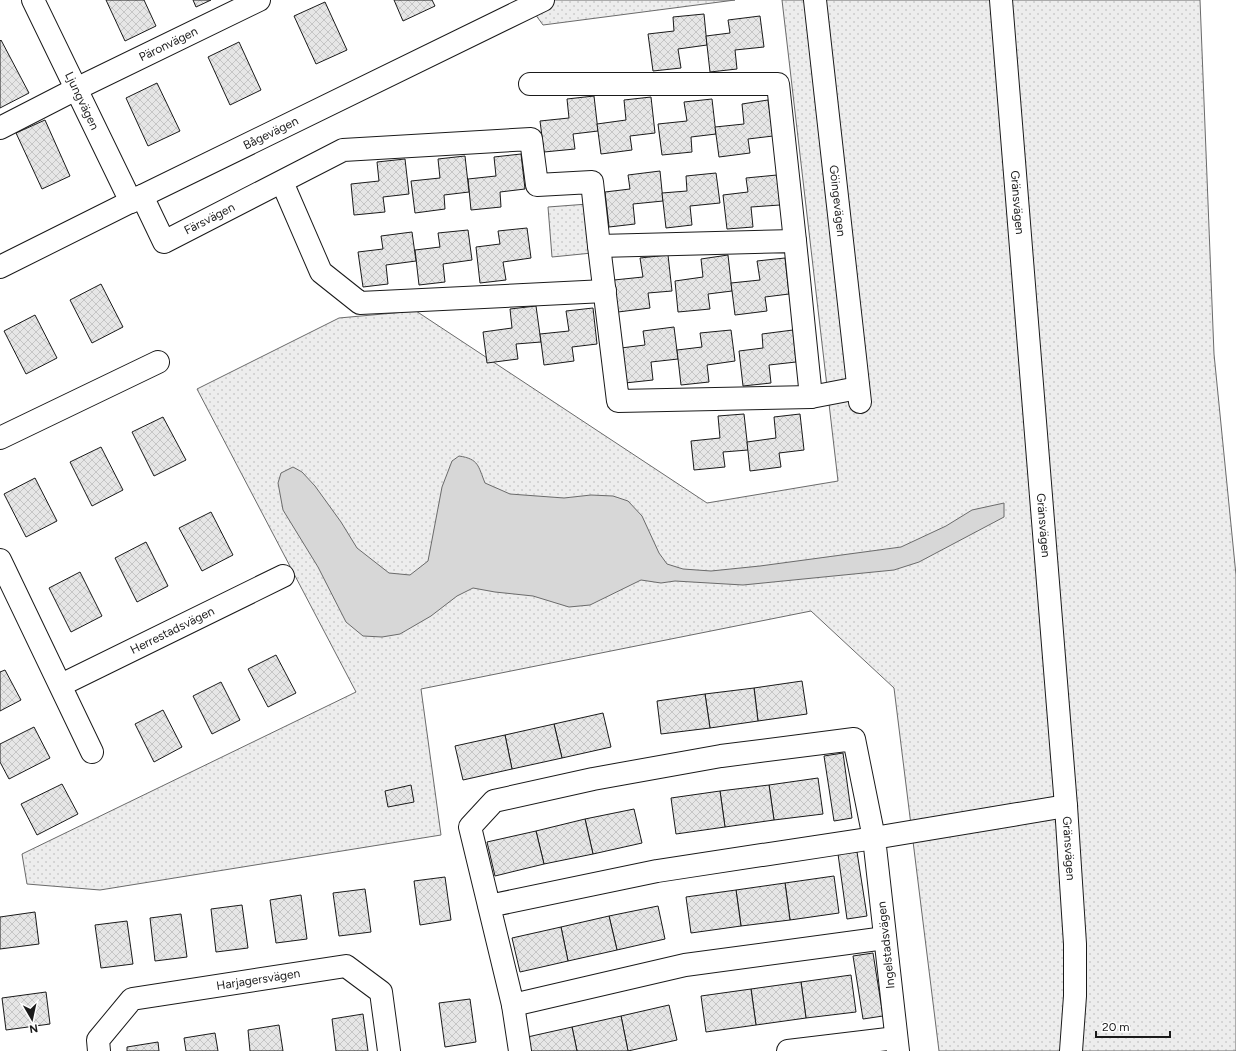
<svg xmlns="http://www.w3.org/2000/svg" width="1236" height="1051" font-family="Figtree,sans-serif">
<defs>
<pattern id="park-dots" width="8" height="8" patternUnits="userSpaceOnUse"><rect width="8" height="8" fill="#ededed"/><path d="M2 2h.1M6 6h.1" fill="none" stroke="#cbcbcb" stroke-width="1.8" stroke-linecap="round"/></pattern>
<pattern id="building-cross-hatch" width="8" height="8" patternUnits="userSpaceOnUse"><rect width="8" height="8" fill="#e6e6e6"/><path d="M0 0l8 8M0 8l8-8" fill="none" stroke="#c5c5c5"/></pattern>
</defs>
<rect width="100%" height="100%" fill="#fff"/>
<g fill="url(#park-dots)" stroke="#6a6a6a">
<path d="M525,0H735L543,25Z"/>
<path d="M782,0H1200L1214,354L1236,575V1051H939L894,688L811,611L421,689L441,835L100,890L27,884L22,854L356,692L197,389L339,318L416,311L707,503L838,481Z"/>
<path d="M588,204L592,253L552,257L548,207Z"/>
</g>
<path fill="#d7d7d7" stroke="#6a6a6a" d="M459,456C479,459 478,466 485,483L510,494L564,498L591,495L613,496L628,501L642,516L659,553L667,564L683,569L711,571L760,566L901,547L946,526L972,510L1004,503V517L919,562L894,570L743,585L675,581L661,583L641,580L590,605L569,607L533,596L495,592L473,588L457,596L431,616L400,634L382,637L363,636L346,622L318,567L283,510L278,483L281,473L293,467L302,472L315,486L341,522L357,548L389,573L410,575L428,561L442,487L452,461Z"/>
<g fill="url(#building-cross-hatch)" stroke="#1a1a1a">
<path d="M106,0H144L156,26L125,41Z"/>
<path d="M193,0H211L196,7Z"/>
<path d="M394,0H432L435,6L403,21Z"/>
<path d="M325,2L347,50L316,64L294,16Z"/>
<path d="M704,14L707,45L678,49L681,68L653,71L648,34L674,31L673,17Z"/>
<path d="M760,16L764,47L735,50L737,69L710,72L706,36L730,33L728,20Z"/>
<path d="M1,40L29,93L0,108V41Z"/>
<path d="M239,42L261,90L230,105L208,57Z"/>
<path d="M157,83L180,131L148,146L126,98Z"/>
<path d="M594,96L598,131L573,134L575,149L544,152L540,121L569,118L567,99Z"/>
<path d="M651,97L655,133L630,136L632,150L601,154L597,124L626,120L624,100Z"/>
<path d="M712,99L716,134L691,137L692,152L662,155L658,124L687,121L684,102Z"/>
<path d="M768,100L773,136L748,139L750,153L719,157L715,127L744,124L742,104Z"/>
<path d="M45,120L70,176L42,189L16,133Z"/>
<path d="M521,154L525,189L500,192L501,207L471,210L468,179L496,176L494,157Z"/>
<path d="M465,156L469,192L444,195L445,209L415,213L411,181L440,178L438,159Z"/>
<path d="M405,159L409,194L383,197L385,212L354,215L351,184L379,181L377,162Z"/>
<path d="M660,171L663,201L633,204L635,224L609,227L605,192L630,189L628,175Z"/>
<path d="M716,173L720,203L690,206L692,225L666,228L662,193L687,191L686,176Z"/>
<path d="M777,175L780,205L751,207L753,227L727,229L723,195L748,192L746,178Z"/>
<path d="M527,228L531,258L503,262L506,280L480,283L476,247L500,244L498,231Z"/>
<path d="M468,230L472,260L443,264L445,282L419,285L415,250L440,247L438,233Z"/>
<path d="M412,232L416,261L386,265L388,284L363,287L358,252L383,249L381,236Z"/>
<path d="M668,255L672,291L648,293L650,308L618,312L614,280L643,277L640,258Z"/>
<path d="M728,255L732,291L708,294L710,309L678,312L675,281L703,277L701,259Z"/>
<path d="M785,258L789,294L765,297L767,311L735,315L731,283L760,280L757,261Z"/>
<path d="M101,284L123,327L92,343L70,300Z"/>
<path d="M536,306L541,342L516,344L518,359L487,363L483,332L512,328L510,309Z"/>
<path d="M593,308L597,344L572,347L574,361L544,365L540,334L569,331L566,311Z"/>
<path d="M35,315L57,358L26,374L4,331Z"/>
<path d="M674,327L678,359L651,362L653,380L625,383L621,348L645,345L643,331Z"/>
<path d="M731,330L735,361L707,365L709,382L681,385L677,350L702,347L700,333Z"/>
<path d="M793,330L796,362L769,365L771,383L743,386L739,351L763,348L762,334Z"/>
<path d="M744,414L748,450L723,452L725,467L694,470L691,441L720,438L718,416Z"/>
<path d="M800,414L804,450L779,453L781,467L750,471L747,442L776,438L774,417Z"/>
<path d="M163,417L186,460L154,476L132,432Z"/>
<path d="M101,447L123,490L92,506L70,462Z"/>
<path d="M35,478L57,521L26,537L4,494Z"/>
<path d="M211,512L233,555L202,571L179,528Z"/>
<path d="M146,542L168,586L137,602L115,558Z"/>
<path d="M80,572L102,616L71,632L49,588Z"/>
<path d="M276,655L296,693L268,707L248,669Z"/>
<path d="M5,670L21,700L0,711V672Z"/>
<path d="M802,681L807,714L758,721L754,688Z"/>
<path d="M221,682L240,720L212,734L193,696Z"/>
<path d="M754,688L758,721L710,728L705,694Z"/>
<path d="M705,694L710,728L661,734L657,701Z"/>
<path d="M163,710L182,747L154,762L135,724Z"/>
<path d="M603,713L611,747L562,758L554,724Z"/>
<path d="M554,724L562,758L512,769L505,735Z"/>
<path d="M34,727L50,758L9,779L0,762V744Z"/>
<path d="M505,735L512,769L463,780L455,746Z"/>
<path d="M843,753L852,818L834,821L824,756Z"/>
<path d="M818,778L823,814L774,820L769,785Z"/>
<path d="M62,784L78,814L37,835L21,804Z"/>
<path d="M411,785L414,802L388,807L385,791Z"/>
<path d="M769,785L774,820L725,827L720,791Z"/>
<path d="M720,791L725,827L676,834L671,798Z"/>
<path d="M634,809L642,843L593,854L585,819Z"/>
<path d="M585,819L593,854L544,864L536,831Z"/>
<path d="M536,831L544,864L495,876L487,842Z"/>
<path d="M857,852L867,916L847,919L838,854Z"/>
<path d="M834,876L839,913L790,920L785,883Z"/>
<path d="M445,877L451,920L420,925L414,881Z"/>
<path d="M785,883L790,920L741,926L736,890Z"/>
<path d="M365,889L371,932L339,936L333,893Z"/>
<path d="M736,890L741,926L691,933L686,897Z"/>
<path d="M301,895L307,939L276,943L270,900Z"/>
<path d="M242,905L248,948L216,952L211,909Z"/>
<path d="M658,906L665,939L617,950L609,916Z"/>
<path d="M35,912L39,944L0,949V917Z"/>
<path d="M181,914L187,957L155,961L150,918Z"/>
<path d="M609,916L617,950L568,961L561,927Z"/>
<path d="M127,921L133,964L101,968L95,925Z"/>
<path d="M561,927L568,961L520,972L512,938Z"/>
<path d="M873,953L883,1016L863,1019L853,956Z"/>
<path d="M851,975L856,1012L806,1018L801,982Z"/>
<path d="M801,982L806,1018L756,1025L751,989Z"/>
<path d="M751,989L756,1025L706,1032L701,996Z"/>
<path d="M46,992L50,1024L6,1030L2,998Z"/>
<path d="M470,999L476,1042L445,1047L439,1003Z"/>
<path d="M669,1005L677,1040L628,1051L621,1016Z"/>
<path d="M363,1014L368,1051H336L332,1019Z"/>
<path d="M621,1016L628,1051H577L572,1027Z"/>
<path d="M279,1025L283,1051H250L248,1030Z"/>
<path d="M572,1027L577,1051H526L523,1038Z"/>
<path d="M215,1033L218,1051H186L184,1038Z"/>
<path d="M158,1042L159,1051H127V1047Z"/>
</g>
<g fill="none" stroke-linecap="round" stroke-linejoin="round">
<g stroke="#1a1a1a" stroke-width="24">
<g id="minor">
<path id="s1" d="M33,0L131,202"/>
<path id="s2" d="M815,0L860,402"/>
<path id="s3" d="M1001,0L1066,806L1075,944V996L1071,1051"/>
<path d="M530,84H778L795,241"/>
<path id="s4" d="M0,128L76,89L259,0"/>
<path d="M282,182L321,272L360,303L605,291"/>
<path id="s5" d="M142,196L164,242L343,150L531,139L537,185L592,182L599,246L795,241L811,397"/>
<path d="M599,246L618,401L811,397L858,388"/>
<path id="s6" d="M0,267L142,196L543,0"/>
<path d="M0,438L158,362"/>
<path d="M0,560L92,752"/>
<path id="s7" d="M61,685L283,576"/>
<path d="M489,906L657,871L874,838L854,739L721,756L593,779L494,801L470,827L513,1005L685,965L885,938"/>
<path d="M513,1005L520,1051"/>
<path id="s8" d="M99,1051L98,1040L132,999L346,966L381,992L389,1051"/>
<path d="M788,1051L896,1038"/>
<path d="M898,1051L874,838L1066,806"/>
</g>
</g>
<use href="#minor" stroke="#fff" stroke-width="22"/>
</g>
<g text-anchor="middle" stroke-width="3" stroke-linejoin="round" paint-order="stroke">
<g font-size="12" fill="#1a1a1a" stroke="#fff">
<text dy="4" stroke="none"><textPath href="#s4" startOffset="188">Päronvägen</textPath></text>
<text dy="4" stroke="none"><textPath href="#s1" startOffset="112">Ljungvägen</textPath></text>
<text dy="4" stroke="none"><textPath href="#s6" startOffset="302">Bågevägen</textPath></text>
<text dy="4" stroke="none"><textPath href="#s2" startOffset="202">Göingevägen</textPath></text>
<text dy="4" stroke="none"><textPath href="#s3" startOffset="203">Gränsvägen</textPath></text>
<text dy="4" stroke="none"><textPath href="#s5" startOffset="102">Färsvägen</textPath></text>
<text dy="4" stroke="none"><textPath href="#s3" startOffset="527">Gränsvägen</textPath></text>
<text dy="4" stroke="none"><textPath href="#s7" startOffset="124">Herrestadsvägen</textPath></text>
<text dy="4" stroke="none"><textPath href="#s3" startOffset="851">Gränsvägen</textPath></text>
<text transform="translate(886 945) rotate(-96)" y="4">Ingelstadsvägen</text>
<text dy="4" stroke="none"><textPath href="#s8" startOffset="192">Harjagersvägen</textPath></text>
</g>
</g>
<g transform="translate(32 1019) rotate(171)" stroke="#ffffff" stroke-width="3" paint-order="stroke">
<path d="M0-3L7 15L0 10L-7 15Z" fill="#1a1a1a"/>
<text y="-6" font-size="11" font-weight="bold" text-anchor="middle" fill="#1a1a1a">N</text>
</g>
<path d="M1096 1031v6h74v-6" fill="none" stroke="#1a1a1a" stroke-width="2"/>
<text x="1102" y="1031" font-size="12" fill="#1a1a1a" stroke="#ffffff" stroke-width="3" paint-order="stroke">20 m</text>
</svg>
